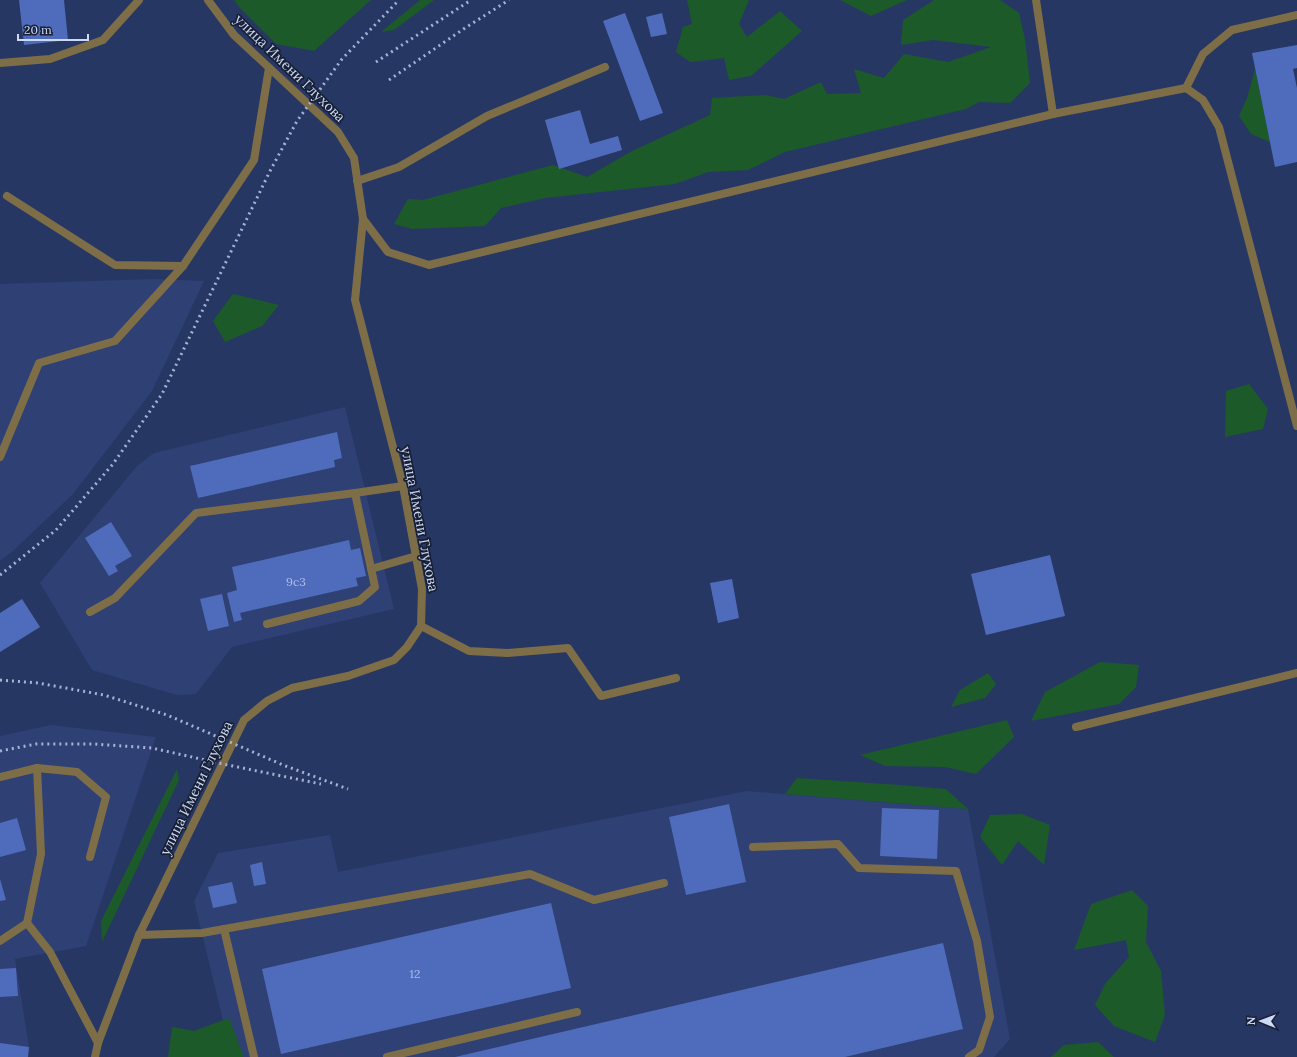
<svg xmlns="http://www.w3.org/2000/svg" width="1297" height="1057" font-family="Lora,serif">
<rect width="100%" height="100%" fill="#273764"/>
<g fill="#2e4074">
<path d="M153,279L204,281L152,391L73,494L14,550L0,561V284Z"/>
<path d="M345,407L394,609L232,647L196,694L177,695L92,670L40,583L137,466L154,453Z"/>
<path d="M51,725L156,737L86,946L15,959L29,1047L28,1057H0V736Z"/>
<path d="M747,791L968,809L1010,1039L994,1057H232L194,901L218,853L330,835L338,872Z"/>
</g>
<g fill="#1c5a2a">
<path d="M234,0H371L314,51L276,44L239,7Z"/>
<path d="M420,0H434L394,30L381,32Z"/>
<path d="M687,0H749L739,24L747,37L780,11L802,31L751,76L729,80L724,58L690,62L676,52L683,27L692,24Z"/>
<path d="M840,0H907L871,16Z"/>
<path d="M934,0H1000L1019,13L1025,39L1030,83L1010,103L979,102L966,109L785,152L748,170L708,172L675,184L545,198L501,208L485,226L412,229L394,224L408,199L423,200L553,165L587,177L632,151L710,115L712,98L765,95L784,99L821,82L827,94L861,93L854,69L884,78L904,54L948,62L991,47L933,40L901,45L903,20Z"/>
<path d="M1255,69L1270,142L1251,134L1239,116L1247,98Z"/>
<path d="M233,294L279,305L262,326L225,342L213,321Z"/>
<path d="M1249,384L1268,409L1263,429L1225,437L1226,391Z"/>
<path d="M1100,662L1139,665L1136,687L1119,704L1031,721L1045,692Z"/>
<path d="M988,673L996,684L985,698L951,707L960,690Z"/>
<path d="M1007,720L1014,737L976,774L945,767L885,766L860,755Z"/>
<path d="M177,769L179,780L102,942L101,921Z"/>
<path d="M797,778L900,785L946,789L968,809L785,794Z"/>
<path d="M1022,814L1050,825L1044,865L1018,841L1002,865L980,837L990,815Z"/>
<path d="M1132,890L1148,906L1146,942L1161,971L1165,1015L1155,1042L1114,1026L1095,1005L1105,984L1129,957L1126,940L1074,950L1091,904Z"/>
<path d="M229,1018L244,1057H168L172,1027L194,1031Z"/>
<path d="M1098,1042L1114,1057H1051L1064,1045Z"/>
</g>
<g fill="#4f6bbc">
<path d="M19,0H64L68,40L24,45Z"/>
<path d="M625,13L663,113L640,121L603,21Z"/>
<path d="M662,13L667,34L651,37L646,17Z"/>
<path d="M1297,45V68L1293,69L1297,88V162L1275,167L1252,53Z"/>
<path d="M580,110L590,144L618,136L622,150L559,169L545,120Z"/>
<path d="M337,432L342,458L334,460L335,467L198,498L190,466Z"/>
<path d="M111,522L132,556L115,566L118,571L109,576L85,538Z"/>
<path d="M349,540L351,550L360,548L366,576L356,578L358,586L240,613L242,620L234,622L227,593L237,590L232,567Z"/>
<path d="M1050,555L1065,616L986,635L971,574Z"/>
<path d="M732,579L739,618L718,623L710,583Z"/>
<path d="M222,594L229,626L208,631L200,599Z"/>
<path d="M22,599L40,627L0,652V613Z"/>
<path d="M729,804L746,882L686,895L669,817Z"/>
<path d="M882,808L939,810L937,859L880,856Z"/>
<path d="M17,818L26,850L0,857V823Z"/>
<path d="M262,862L266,884L254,886L250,865Z"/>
<path d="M0,879L6,900L0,901Z"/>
<path d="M232,882L237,903L213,908L208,887Z"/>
<path d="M551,903L571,988L281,1054L262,969Z"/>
<path d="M943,943L963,1029L845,1057H455Z"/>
<path d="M16,968L18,996L0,997V969Z"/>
<path d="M0,1043L29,1047L28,1057H0Z"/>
</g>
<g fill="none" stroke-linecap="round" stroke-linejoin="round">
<g stroke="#7e6e47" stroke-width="8">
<path d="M1036,0L1053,114"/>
<path d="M0,63L50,59L103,40L139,0"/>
<path d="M1186,88L1203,54L1232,30L1297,15"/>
<path d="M357,181L399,167L487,116L605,67"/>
<path d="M7,196L115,265L183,266"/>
<path d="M363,219L388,252L429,265L1053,114L1186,88L1203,100L1219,127L1297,426"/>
<path d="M0,457L39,363L115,341L183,266L254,160L269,68"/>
<path d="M371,569L416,556"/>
<path d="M90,612L115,598L196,513L355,493L403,486"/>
<path d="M267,624L359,601L375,587L355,493"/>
<path d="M421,626L469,651L507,653L568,648L601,696L676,678"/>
<path d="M1076,727L1297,673"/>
<path d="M0,777L37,768L77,772L106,797L90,857"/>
<path d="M753,847L838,844L859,868L956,871L977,941L990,1017L979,1050L969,1057"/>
<path d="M27,923L50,952L98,1043"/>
<path d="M224,929L254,1057"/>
<path d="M139,935L202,933L530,874L594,900L664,883"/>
<path d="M0,941L27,923L41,854L37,768"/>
<path d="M387,1057L577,1012"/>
</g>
<path stroke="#7e6e47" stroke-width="8" d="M95,1057L98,1043L139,935L244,720L267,701L292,688L348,676L394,660L407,647L421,626L422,589L403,486L355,300L363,219L354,158L338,132L234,35L208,0"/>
<g stroke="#a6b3d3" stroke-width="3" stroke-dasharray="2 4" stroke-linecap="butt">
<path d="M376,62L471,0"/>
<path d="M389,80L465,28L509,0"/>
<path d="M0,575L56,530L113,464L162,394L270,171L297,121L342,59L399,0"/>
<path d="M0,680L38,683L104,695L167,715L283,765L348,789"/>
<path d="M0,751L36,744H94L152,748L223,764L321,784"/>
</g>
</g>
<g text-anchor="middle" stroke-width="3.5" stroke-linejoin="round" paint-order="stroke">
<g font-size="12" fill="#aebee7">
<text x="296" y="586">9с3</text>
<text x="415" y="978">12</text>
</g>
<g font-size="14" fill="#cdd9f5" stroke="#182035">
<text transform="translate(290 68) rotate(44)" y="5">улица Имени Глухова</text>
<text transform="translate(420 519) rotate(79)" y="5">улица Имени Глухова</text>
<text transform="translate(196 788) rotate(-64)" y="5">улица Имени Глухова</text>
</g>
</g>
<g transform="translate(1261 1021) rotate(271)" stroke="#182035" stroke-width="3" paint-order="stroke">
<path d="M0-3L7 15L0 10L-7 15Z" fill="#cdd9f5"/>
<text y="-6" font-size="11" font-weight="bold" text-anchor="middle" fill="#cdd9f5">N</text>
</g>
<path d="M18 34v6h70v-6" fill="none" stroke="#cdd9f5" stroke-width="2"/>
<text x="24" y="34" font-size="12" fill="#cdd9f5" stroke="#182035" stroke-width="3" paint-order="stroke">20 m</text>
</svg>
